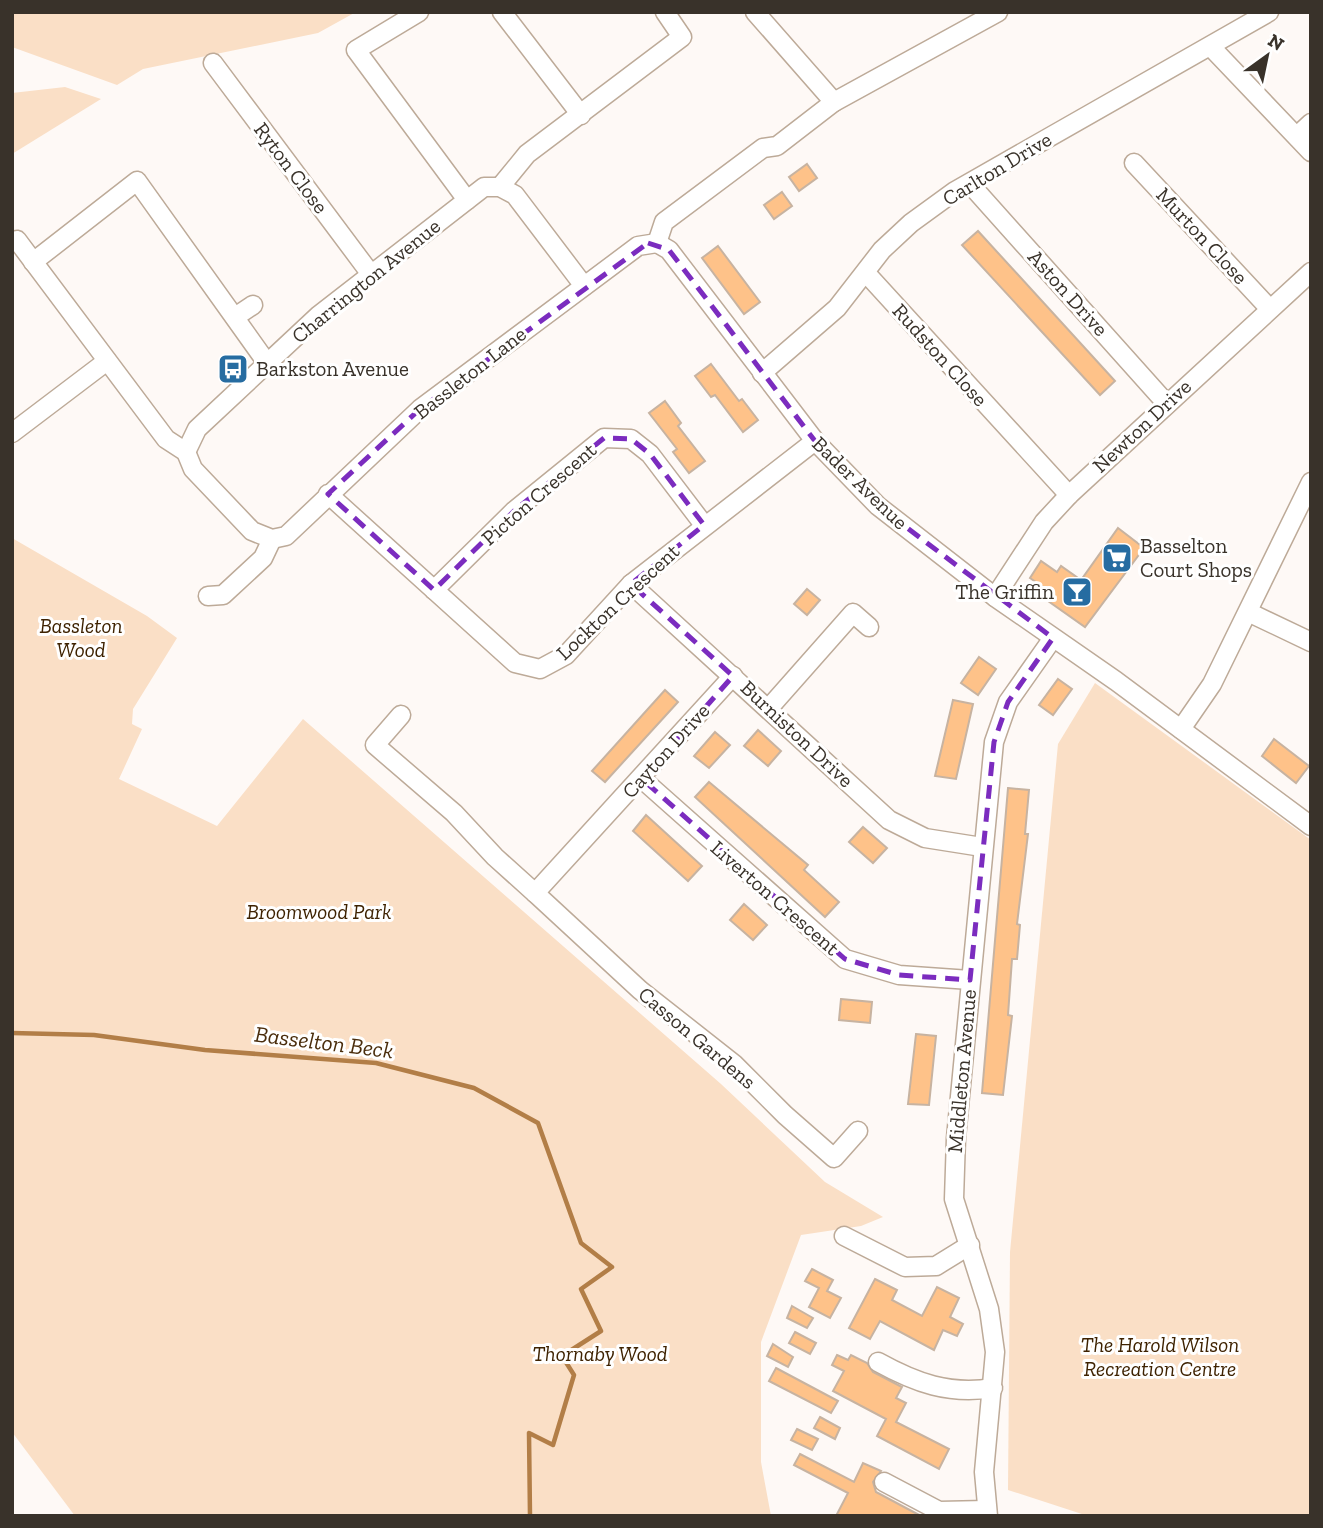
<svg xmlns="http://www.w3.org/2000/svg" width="1323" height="1528" font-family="'Zilla Slab',serif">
<rect width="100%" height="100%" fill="#fef9f6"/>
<g fill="#fadfc6">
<path d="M12,12H356L318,33L143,69L117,85L12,47Z"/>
<path d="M65,87L101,99L12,154V93Z"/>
<path d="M12,538L147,616L177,638L133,709L132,724L142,729L119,779L217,826L303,719L721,1084L825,1182L883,1217L861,1226L801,1235L761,1342V1462L771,1516H75L12,1432Z"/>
<path d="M1095,683L1311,840V1516H1088L1008,1490L1010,1252L1058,744Z"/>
</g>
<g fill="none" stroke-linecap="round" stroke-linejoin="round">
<path stroke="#b27e47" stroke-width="4.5" d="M12,1033L94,1035L205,1050L376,1063L474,1088L538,1123L581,1243L612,1267L581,1289L601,1331L562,1356L574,1375L553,1445L529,1433L530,1516"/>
</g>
<g fill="#fec289" stroke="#c7b3a1" stroke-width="2">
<path d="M807,164L817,178L799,191L789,177Z"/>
<path d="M782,192L792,206L774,219L764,205Z"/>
<path d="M978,231L1115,381L1100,395L962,245Z"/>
<path d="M718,246L760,302L744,314L702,258Z"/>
<path d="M711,364L739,401L742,399L758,420L743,432L715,395L711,397L695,376Z"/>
<path d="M665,401L681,423L678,426L705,461L689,473L673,452L677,449L649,413Z"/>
<path d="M1118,528L1144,548L1085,627L1041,596L1046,589L1030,578L1041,561L1057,572L1061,566L1081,580Z"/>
<path d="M807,589L820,600L807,615L794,604Z"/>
<path d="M979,657L996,669L978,695L961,683Z"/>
<path d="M1058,679L1072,689L1053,715L1039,705Z"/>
<path d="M665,690L678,702L605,782L592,771Z"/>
<path d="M953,700L973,704L956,779L935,776Z"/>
<path d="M758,730L781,751L768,766L744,746Z"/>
<path d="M715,732L730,745L709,768L694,756Z"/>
<path d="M1274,739L1309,766L1296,783L1262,756Z"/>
<path d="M709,782L808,865L804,870L839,902L825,917L695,797Z"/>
<path d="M1008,788L1029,790L1025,834H1028L1017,924L1020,925L1017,959H1012L1008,1015L1012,1016L1003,1095L982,1093Z"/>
<path d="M646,815L702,866L688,881L633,831Z"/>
<path d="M863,827L887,848L873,863L849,842Z"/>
<path d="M744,904L767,925L753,940L730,920Z"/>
<path d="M841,999L872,1002L870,1023L839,1020Z"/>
<path d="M916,1034L936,1036L929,1105L908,1104Z"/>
<path d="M812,1269L833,1280L827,1291L841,1298L830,1318L809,1307L819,1288L805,1281Z"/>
<path d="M875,1279L897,1290L892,1300L922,1316L937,1287L959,1298L950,1317L963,1324L957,1336L943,1330L934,1350L880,1321L870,1339L849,1328Z"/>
<path d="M792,1306L813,1318L807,1328L787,1318Z"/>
<path d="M795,1332L816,1343L810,1354L789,1343Z"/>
<path d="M773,1344L793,1357L788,1367L767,1356Z"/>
<path d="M837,1355L848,1360L851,1355L867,1363L873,1372L902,1387L896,1398L906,1403L896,1422L949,1449L939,1469L877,1436L886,1419L833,1391L844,1371L832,1365Z"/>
<path d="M776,1368L838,1401L831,1413L769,1381Z"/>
<path d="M820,1417L840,1428L835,1439L814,1428Z"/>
<path d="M797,1429L818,1439L812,1450L791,1440Z"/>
<path d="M800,1454L854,1482L863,1463L881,1471L873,1482L876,1492L921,1516H836L848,1493L794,1465Z"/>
</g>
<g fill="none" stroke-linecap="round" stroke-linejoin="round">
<g stroke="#bdaa98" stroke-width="21">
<g id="street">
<path d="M419,12L356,50L467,200"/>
<path d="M502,12L581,115"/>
<path d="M755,12L834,102"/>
<path d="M1211,47L1311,152"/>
<path d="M213,63L370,273"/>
<path d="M1297,136L1311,123"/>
<path d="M1134,163L1270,309"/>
<path d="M970,184L1166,403"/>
<path d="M500,187L527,154L682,37L665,12"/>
<path d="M17,240L166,439L186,452L193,469L252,531L272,539L286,536L420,409L638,246L657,243"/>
<path d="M657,243L669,250L815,441L878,506L995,597L1116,681L1311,826"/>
<path d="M657,243L664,222L763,148L777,146L834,102L998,12"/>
<path d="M33,262L137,181L267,363"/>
<path d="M866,273L1069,495"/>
<path d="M235,317L253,305"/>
<path d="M762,373L837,308L882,250L911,223L955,191L1269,12"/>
<path d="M12,433L107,361"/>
<path d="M186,452L197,429L319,315L484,187H500L515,195L584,286"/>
<path d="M328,494L515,663L540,669L566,655L631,584L815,441"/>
<path d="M631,584L889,820L925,838L982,847"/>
<path d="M434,590L514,511L604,438L631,439L650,454L704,525"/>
<path d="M208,596L223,595L263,558L272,539"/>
<path d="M995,597L1044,522L1069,495L1311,272"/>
<path d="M1248,612L1311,642"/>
<path d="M769,708L853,613L869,627"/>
<path d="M401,715L375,745L454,813L495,857L535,893L733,676"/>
<path d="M1181,729L1212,684L1311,482"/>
<path d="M642,779L845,959L899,975L970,980"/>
<path d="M535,893L640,990L734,1064L785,1115L834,1158L858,1131"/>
<path d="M844,1236L905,1267L936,1266L970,1245"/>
<path d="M878,1362C916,1383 949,1395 993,1388"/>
<path d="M884,1482L939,1511L986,1510"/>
<path d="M988,1516L984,1472L995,1352L989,1309L954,1199L956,1138L994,742L1008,702L1053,638"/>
</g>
</g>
<use href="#street" stroke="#fff" stroke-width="18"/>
</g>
<path fill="none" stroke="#7b2cbf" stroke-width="5" stroke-dasharray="14 9" stroke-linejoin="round" d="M648,243L669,250L815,441L878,506L1053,638L1008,702L994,742L970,980L899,975L845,959L642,779L733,676L631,584L704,525L650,454L631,439L604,438L514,511L434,590L328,494L420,409Z"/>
<defs>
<g id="bus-square" transform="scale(1.575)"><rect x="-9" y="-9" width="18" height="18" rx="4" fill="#266ca1" stroke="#fff"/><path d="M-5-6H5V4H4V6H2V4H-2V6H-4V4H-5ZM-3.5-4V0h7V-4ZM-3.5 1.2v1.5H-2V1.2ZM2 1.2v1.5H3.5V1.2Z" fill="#fff"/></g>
<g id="supermarket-square" transform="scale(1.575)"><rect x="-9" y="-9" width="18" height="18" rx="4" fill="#266ca1" stroke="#fff"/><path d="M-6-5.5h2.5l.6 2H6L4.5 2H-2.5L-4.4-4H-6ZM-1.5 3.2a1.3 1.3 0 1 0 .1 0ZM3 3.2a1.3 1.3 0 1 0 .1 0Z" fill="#fff"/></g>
<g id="bar-square" transform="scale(1.575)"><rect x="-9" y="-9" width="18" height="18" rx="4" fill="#266ca1" stroke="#fff"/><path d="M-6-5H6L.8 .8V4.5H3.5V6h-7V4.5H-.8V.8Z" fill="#fff"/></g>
</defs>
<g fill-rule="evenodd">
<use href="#bus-square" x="233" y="369"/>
<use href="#supermarket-square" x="1117" y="558"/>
<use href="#bar-square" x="1077" y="592"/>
</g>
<g text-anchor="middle" stroke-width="6" stroke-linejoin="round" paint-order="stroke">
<g font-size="21" fill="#39322a" stroke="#fff">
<text transform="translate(291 168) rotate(53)" y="7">Ryton Close</text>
<text transform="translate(997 169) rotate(-31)" y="7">Carlton Drive</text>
<text transform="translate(1202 236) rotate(47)" y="7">Murton Close</text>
<text transform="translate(366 281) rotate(-39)" y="7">Charrington Avenue</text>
<text transform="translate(1068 293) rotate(48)" y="7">Aston Drive</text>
<text transform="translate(940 355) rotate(48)" y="7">Rudston Close</text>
<text transform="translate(470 373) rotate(-38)" y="7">Bassleton Lane</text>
<text transform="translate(1142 426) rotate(-43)" y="7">Newton Drive</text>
<text transform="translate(860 483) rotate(44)" y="7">Bader Avenue</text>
<text transform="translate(539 494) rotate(-41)" y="7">Picton Crescent</text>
<text transform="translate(618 602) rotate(-43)" y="7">Lockton Crescent</text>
<text transform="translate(797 734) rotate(43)" y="7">Burniston Drive</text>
<text transform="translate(666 751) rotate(-48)" y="7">Cayton Drive</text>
<text transform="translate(775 898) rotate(41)" y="7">Liverton Crescent</text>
<text transform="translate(697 1038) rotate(40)" y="7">Casson Gardens</text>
<text transform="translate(962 1071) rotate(-85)" y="7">Middleton Avenue</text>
</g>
<g font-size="21" fill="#39322a" stroke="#fff" text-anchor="start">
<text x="256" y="376">Barkston Avenue</text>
<text x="1140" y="553">Basselton<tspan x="1140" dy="24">Court Shops</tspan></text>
<text x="1054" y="599" text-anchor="end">The Griffin</text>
</g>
<g font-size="21" font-style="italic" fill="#3e2201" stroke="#fff">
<text x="81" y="633">Bassleton<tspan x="81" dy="24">Wood</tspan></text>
<text x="319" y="919">Broomwood Park</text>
<text x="1160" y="1352">The Harold Wilson<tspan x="1160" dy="24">Recreation Centre</tspan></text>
<text x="600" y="1361">Thornaby Wood</text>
</g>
<g font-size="23" font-style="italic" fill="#4a2d0c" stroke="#fff">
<text transform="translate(324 1042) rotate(7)" y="8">Basselton Beck</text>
</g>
</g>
<rect width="1323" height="1528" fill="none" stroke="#39322a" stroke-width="28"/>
<g transform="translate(1267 56) rotate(33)" stroke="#ffffff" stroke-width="5" paint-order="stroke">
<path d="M0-5L12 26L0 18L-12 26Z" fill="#39322a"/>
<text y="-10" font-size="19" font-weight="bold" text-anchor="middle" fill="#39322a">N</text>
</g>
</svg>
